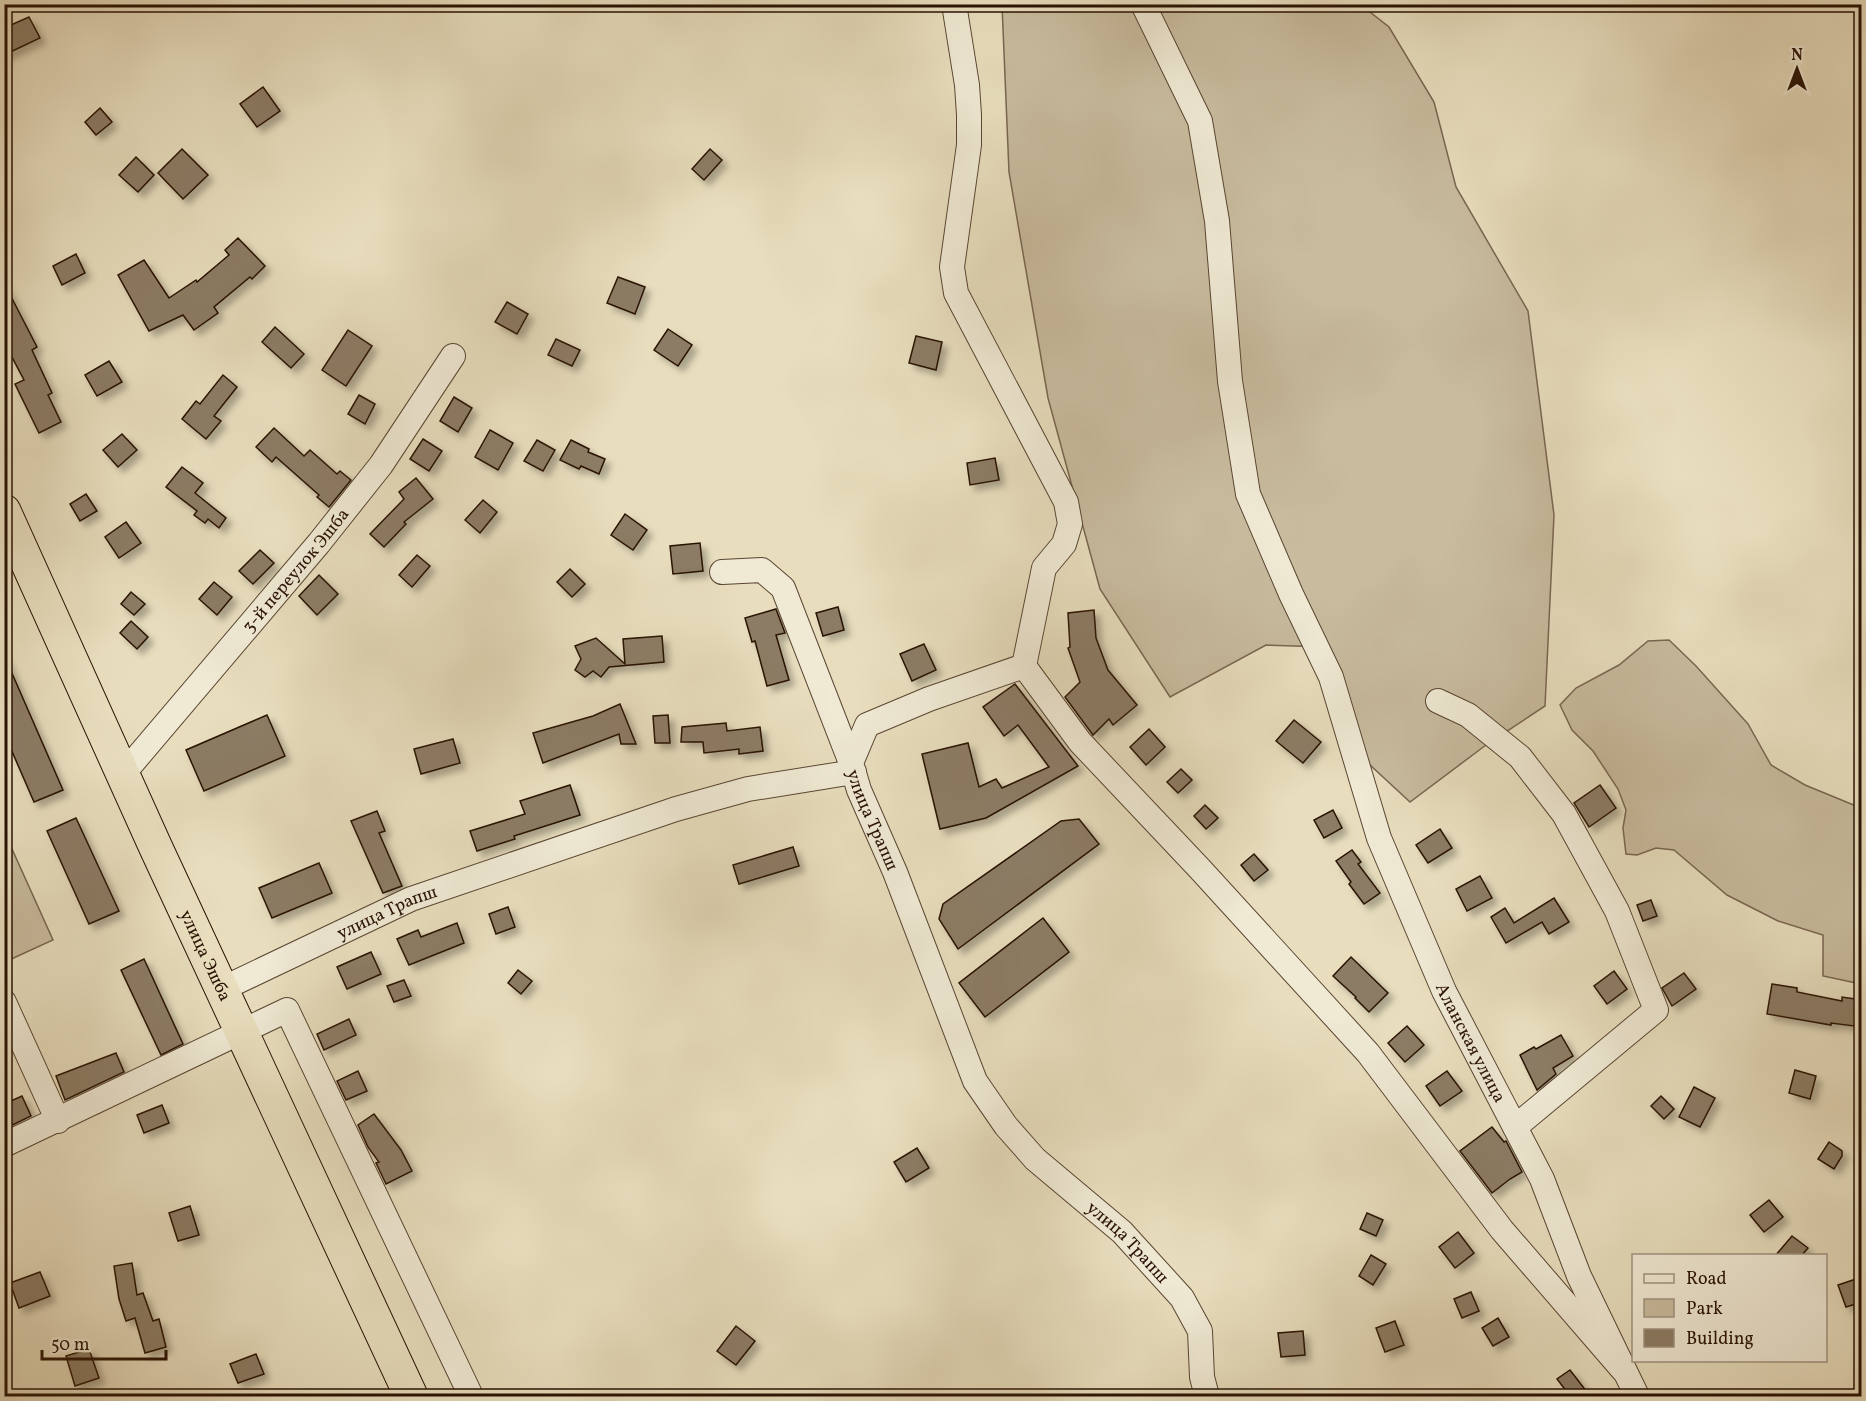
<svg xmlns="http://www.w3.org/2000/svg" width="1866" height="1401" font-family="Vollkorn,serif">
<defs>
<filter id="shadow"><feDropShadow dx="5.5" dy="5.5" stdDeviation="3" flood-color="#0004"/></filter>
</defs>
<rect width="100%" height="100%" fill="#e8debe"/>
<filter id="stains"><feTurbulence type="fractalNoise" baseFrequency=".00333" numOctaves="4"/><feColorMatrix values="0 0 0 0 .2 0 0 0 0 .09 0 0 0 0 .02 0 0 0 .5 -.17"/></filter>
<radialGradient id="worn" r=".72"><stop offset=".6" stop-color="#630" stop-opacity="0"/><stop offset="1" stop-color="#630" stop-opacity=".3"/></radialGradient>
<g fill="#c8bb9e" stroke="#786651" stroke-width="1.5">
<path d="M1002,5H1361L1389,27L1434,102L1456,187L1528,311L1554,515L1545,706L1486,745L1410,802L1369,764L1327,647L1266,645L1170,697L1100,589L1048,398L1009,172Z"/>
<path d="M1669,640L1696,666L1748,724L1771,765L1805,785L1861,808V984L1823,976V935L1778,921L1727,895L1674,850L1656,848L1637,855L1626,854L1623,828L1626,810L1618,789L1593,751L1572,730L1560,705L1576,688L1619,665L1648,641Z"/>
<path d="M12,849L53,940L7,961L4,956L5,853Z"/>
</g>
<g fill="#8c7c65" stroke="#291204" stroke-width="1.5" filter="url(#shadow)">
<path d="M29,17L40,38L4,55V28Z"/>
<path d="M263,87L280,111L257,127L240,104Z"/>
<path d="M100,108L112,122L96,135L85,122Z"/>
<path d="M182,149L208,175L183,199L158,173Z"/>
<path d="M710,149L722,160L704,180L692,169Z"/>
<path d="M136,157L154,175L138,192L119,175Z"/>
<path d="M238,238L265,266L252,279L250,277L214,307L218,313L194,330L183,315L149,331L118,275L144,260L169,298L196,280L197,282L229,255L225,250Z"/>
<path d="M76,254L85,273L62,285L53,266Z"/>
<path d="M618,277L645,287L635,314L607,303Z"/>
<path d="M4,283L37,347L32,350L52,393L48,395L61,422L39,433L15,384L24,380L4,342Z"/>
<path d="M507,302L528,314L517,334L495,322Z"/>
<path d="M275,327L304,354L291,368L262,342Z"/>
<path d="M668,329L692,345L678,366L654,350Z"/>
<path d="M348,330L372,346L346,386L322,370Z"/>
<path d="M916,336L942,342L936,370L909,363Z"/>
<path d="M556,339L580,350L572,366L548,355Z"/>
<path d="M109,361L122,382L97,396L85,375Z"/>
<path d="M223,375L237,387L214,416L221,421L206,439L182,419L196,401L200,404Z"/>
<path d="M359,395L375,404L365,424L348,414Z"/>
<path d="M454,397L472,408L458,432L440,421Z"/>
<path d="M274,428L304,456L310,450L337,474L340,471L351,480L329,507L317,497L319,495L276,457L272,462L256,447Z"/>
<path d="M490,430L513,443L498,470L475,457Z"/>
<path d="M122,434L137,450L118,467L103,450Z"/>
<path d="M423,439L442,451L429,471L410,459Z"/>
<path d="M537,440L555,450L543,471L524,461Z"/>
<path d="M571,440L589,449L588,452L605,459L599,474L581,466L579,469L560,460Z"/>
<path d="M995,458L999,480L970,485L967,463Z"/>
<path d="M182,467L203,483L195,493L226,518L219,528L208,519L205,523L194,515L197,511L166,487Z"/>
<path d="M416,478L433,499L404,522L406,524L384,547L370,534L404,499L399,492Z"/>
<path d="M86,494L97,511L80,521L70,504Z"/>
<path d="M483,500L497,512L480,533L465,520Z"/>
<path d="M625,514L647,530L633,550L611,535Z"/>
<path d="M126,522L141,543L119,558L105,537Z"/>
<path d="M700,543L703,571L673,574L670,546Z"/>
<path d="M260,550L274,563L253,584L239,571Z"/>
<path d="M417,555L430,566L412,587L399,575Z"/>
<path d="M570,569L585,584L572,597L557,582Z"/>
<path d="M319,575L338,594L317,615L299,596Z"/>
<path d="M214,582L232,597L217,615L199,599Z"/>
<path d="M131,592L145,604L134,615L121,604Z"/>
<path d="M838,607L844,630L823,636L816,613Z"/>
<path d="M776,609L785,633L776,635L789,680L767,686L755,641L752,642L745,618Z"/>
<path d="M1094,610L1096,638L1108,670L1137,705L1113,725L1109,719L1093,735L1065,697L1080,682L1068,648L1070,647L1068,613Z"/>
<path d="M131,621L148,637L137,649L120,633Z"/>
<path d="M662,636L664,662L609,667L601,677L593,671L585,677L575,670L581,659L575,646L596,638L625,664L623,639Z"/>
<path d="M924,644L936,670L912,681L900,654Z"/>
<path d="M4,655L63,790L34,802L4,733Z"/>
<path d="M1015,684L1078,766L986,818L940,829L922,754L968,743L979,787L996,779L1002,788L1049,767L1018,725L1004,736L983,707Z"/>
<path d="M620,704L636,744H621L619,734L543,763L533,733L593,716Z"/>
<path d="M267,715L285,756L204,791L186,750Z"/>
<path d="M668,715L670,743H655L653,716Z"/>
<path d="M1294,720L1321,742L1303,763L1276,741Z"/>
<path d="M726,723L727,731L760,727L763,751L739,754V749L704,753L703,742H681L682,727Z"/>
<path d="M1149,729L1165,747L1146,765L1130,747Z"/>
<path d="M453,739L460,763L421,774L414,749Z"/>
<path d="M1181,769L1192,780L1178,793L1167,782Z"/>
<path d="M570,785L580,815L514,836L515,839L477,851L470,831L525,814L520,801Z"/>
<path d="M1600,785L1616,808L1589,827L1574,803Z"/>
<path d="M1205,805L1218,818L1206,829L1194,816Z"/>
<path d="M1333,810L1342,828L1324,838L1314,820Z"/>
<path d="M377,811L385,831L379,833L402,886L383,893L351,821Z"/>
<path d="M76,818L119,911L89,924L47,831Z"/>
<path d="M1079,819L1099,844L958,949L939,919L943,904L1061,821Z"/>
<path d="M1440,829L1452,848L1428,863L1416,845Z"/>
<path d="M793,847L799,866L739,884L733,865Z"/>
<path d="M1352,850L1361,862L1358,864L1380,893L1364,904L1349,884L1351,882L1336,861Z"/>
<path d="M1254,854L1268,870L1254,881L1241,865Z"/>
<path d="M319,863L332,893L272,918L259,888Z"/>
<path d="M1480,876L1492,898L1467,911L1456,889Z"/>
<path d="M1554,898L1569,922L1549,934L1542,922L1506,943L1491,917L1505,908L1514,923Z"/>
<path d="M1651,900L1657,916L1643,921L1637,905Z"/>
<path d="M508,907L515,927L496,934L489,914Z"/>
<path d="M1043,918L1069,952L985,1017L959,983Z"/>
<path d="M457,923L464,943L409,965L397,939L418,930L421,937Z"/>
<path d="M371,952L381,974L347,989L337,967Z"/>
<path d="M1351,957L1388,993L1369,1012L1355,998L1356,997L1333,976Z"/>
<path d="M144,959L183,1044L161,1055L121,970Z"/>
<path d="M518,970L532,981L521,994L508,983Z"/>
<path d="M1614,971L1627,989L1607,1004L1594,986Z"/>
<path d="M1684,973L1696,989L1672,1006L1662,988Z"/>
<path d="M404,980L411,996L394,1002L387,986Z"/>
<path d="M1772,984L1797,988V992L1842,1001V997L1862,1000V1027L1831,1023V1025L1767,1014Z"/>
<path d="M349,1019L356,1035L324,1050L317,1034Z"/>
<path d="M1407,1026L1424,1045L1405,1062L1388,1043Z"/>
<path d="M1561,1035L1573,1056L1553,1068L1556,1074L1537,1090L1520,1055L1534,1047L1536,1049Z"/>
<path d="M116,1053L124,1072L65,1100L56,1076Z"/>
<path d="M1795,1070L1816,1076L1810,1099L1789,1093Z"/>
<path d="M358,1071L367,1091L346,1100L337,1081Z"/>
<path d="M1447,1071L1462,1091L1440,1106L1426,1086Z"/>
<path d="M1694,1087L1715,1098L1700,1127L1679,1117Z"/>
<path d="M22,1096L31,1116L4,1129V1104Z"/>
<path d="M1661,1096L1674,1109L1664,1119L1651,1106Z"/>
<path d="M162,1105L169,1123L144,1133L137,1115Z"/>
<path d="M374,1114L401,1150L412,1171L386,1184L376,1163L379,1162L368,1147L358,1125Z"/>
<path d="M1492,1127L1504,1142L1506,1141L1522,1172L1510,1179L1492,1193L1460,1151Z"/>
<path d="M1829,1142L1842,1151V1156L1834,1169L1818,1159Z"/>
<path d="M917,1148L929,1168L906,1182L894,1162Z"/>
<path d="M1769,1200L1783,1217L1764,1232L1750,1215Z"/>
<path d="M190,1206L199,1235L178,1241L169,1213Z"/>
<path d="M1367,1213L1383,1220L1376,1236L1360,1229Z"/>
<path d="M1458,1232L1474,1253L1455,1268L1439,1247Z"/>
<path d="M1792,1236L1808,1248L1801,1256H1775Z"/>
<path d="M1371,1255L1386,1264L1373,1285L1359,1276Z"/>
<path d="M132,1263L137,1295L143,1293L153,1321L159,1319L166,1347L145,1353L135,1318L126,1321L119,1299L114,1266Z"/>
<path d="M40,1272L50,1296L19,1308L10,1283Z"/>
<path d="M1859,1278L1862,1285V1302L1846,1307L1838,1285Z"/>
<path d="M1471,1292L1479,1311L1462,1318L1454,1299Z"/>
<path d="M1498,1318L1509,1337L1493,1346L1482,1328Z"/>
<path d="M1395,1321L1404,1345L1385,1352L1376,1328Z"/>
<path d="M736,1326L755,1341L736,1365L717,1351Z"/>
<path d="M1303,1331L1305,1355L1281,1357L1278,1333Z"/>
<path d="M89,1349L99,1378L75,1386L66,1356Z"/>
<path d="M256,1354L264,1374L238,1383L230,1364Z"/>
<path d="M1570,1370L1590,1396H1570L1557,1379Z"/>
</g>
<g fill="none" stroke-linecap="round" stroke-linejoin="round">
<g stroke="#594532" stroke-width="26">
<g id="minor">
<path d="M954,4L967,85L969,115V145L952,267L956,293L1066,502L1070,524L1064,544L1044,568L1024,666L1080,742L1200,869L1368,1053L1502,1230L1623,1370"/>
<path id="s1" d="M1143,4L1200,121L1217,221L1230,381L1248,494L1291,594L1331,677L1379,838L1444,991L1542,1179L1579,1276L1637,1396"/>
<path d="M722,572L762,570L783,588L851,763"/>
<path id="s2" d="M1024,666L929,699L867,725L851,763L859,790L895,872L975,1081L1006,1126L1035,1159L1122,1232L1182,1298L1200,1331L1202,1377L1207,1396"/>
<path d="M1438,701L1468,715L1520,757L1564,814L1617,911L1656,1010L1515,1127"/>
<path id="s3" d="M123,774L319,543L381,465L453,356"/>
<path id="s4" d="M222,989L411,899L676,809L748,789L854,772"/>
<path d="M4,1002L58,1121"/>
<path d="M4,1145L287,1010L471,1396"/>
</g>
</g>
<g stroke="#291204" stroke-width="35">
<g id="highway">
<path id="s5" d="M4,511L156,848L411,1396"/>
</g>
</g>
<use href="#minor" stroke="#f0ead5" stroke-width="24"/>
<use href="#highway" stroke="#e8debe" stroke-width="33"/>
</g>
<g text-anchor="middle" stroke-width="6" stroke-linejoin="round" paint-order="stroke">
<g font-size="18" fill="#291204" stroke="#f0ead5">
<text dy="6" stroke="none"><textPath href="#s3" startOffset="267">3-й переулок Эшба</textPath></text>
<text dy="6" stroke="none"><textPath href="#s2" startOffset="270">улица Трапш</textPath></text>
<text dy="6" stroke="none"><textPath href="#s4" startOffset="182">улица Трапш</textPath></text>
<text dy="6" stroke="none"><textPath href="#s5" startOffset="488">улица Эшба</textPath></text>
<text dy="6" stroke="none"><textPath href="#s1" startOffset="1100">Аланская улица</textPath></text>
<text dy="6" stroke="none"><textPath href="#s2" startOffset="774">улица Трапш</textPath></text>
</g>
</g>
<rect width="1866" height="1401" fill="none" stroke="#e8debe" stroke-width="24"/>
<rect x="6" y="6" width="1854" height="1389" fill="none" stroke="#291204" stroke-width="3"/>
<rect x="12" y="12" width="1842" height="1377" fill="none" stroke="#291204" stroke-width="1.5"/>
<rect x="1632" y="1254" width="195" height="108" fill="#f0ead5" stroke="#a09481" stroke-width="1.5"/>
<rect x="1644" y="1274" width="30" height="9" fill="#f0ead5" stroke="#a09481" stroke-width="1.5"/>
<text x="1686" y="1284" font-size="18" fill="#291204">Road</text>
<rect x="1644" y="1299" width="30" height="18" fill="#c8bb9e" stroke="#a09481" stroke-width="1.5"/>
<text x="1686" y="1314" font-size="18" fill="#291204">Park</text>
<rect x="1644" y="1329" width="30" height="18" fill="#8c7c65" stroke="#a09481" stroke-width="1.5"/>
<text x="1686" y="1344" font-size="18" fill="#291204">Building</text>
<g transform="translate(1797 69)" stroke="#f0ead5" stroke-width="4.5" paint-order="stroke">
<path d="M0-4.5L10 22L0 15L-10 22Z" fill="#291204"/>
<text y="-9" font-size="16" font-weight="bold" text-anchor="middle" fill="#291204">N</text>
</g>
<path d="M42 1350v9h124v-9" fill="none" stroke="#291204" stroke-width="3"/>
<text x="51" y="1350" font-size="18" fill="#291204" stroke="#f0ead5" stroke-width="4.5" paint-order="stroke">50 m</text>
<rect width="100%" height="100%" filter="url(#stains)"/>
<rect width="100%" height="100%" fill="url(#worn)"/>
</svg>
